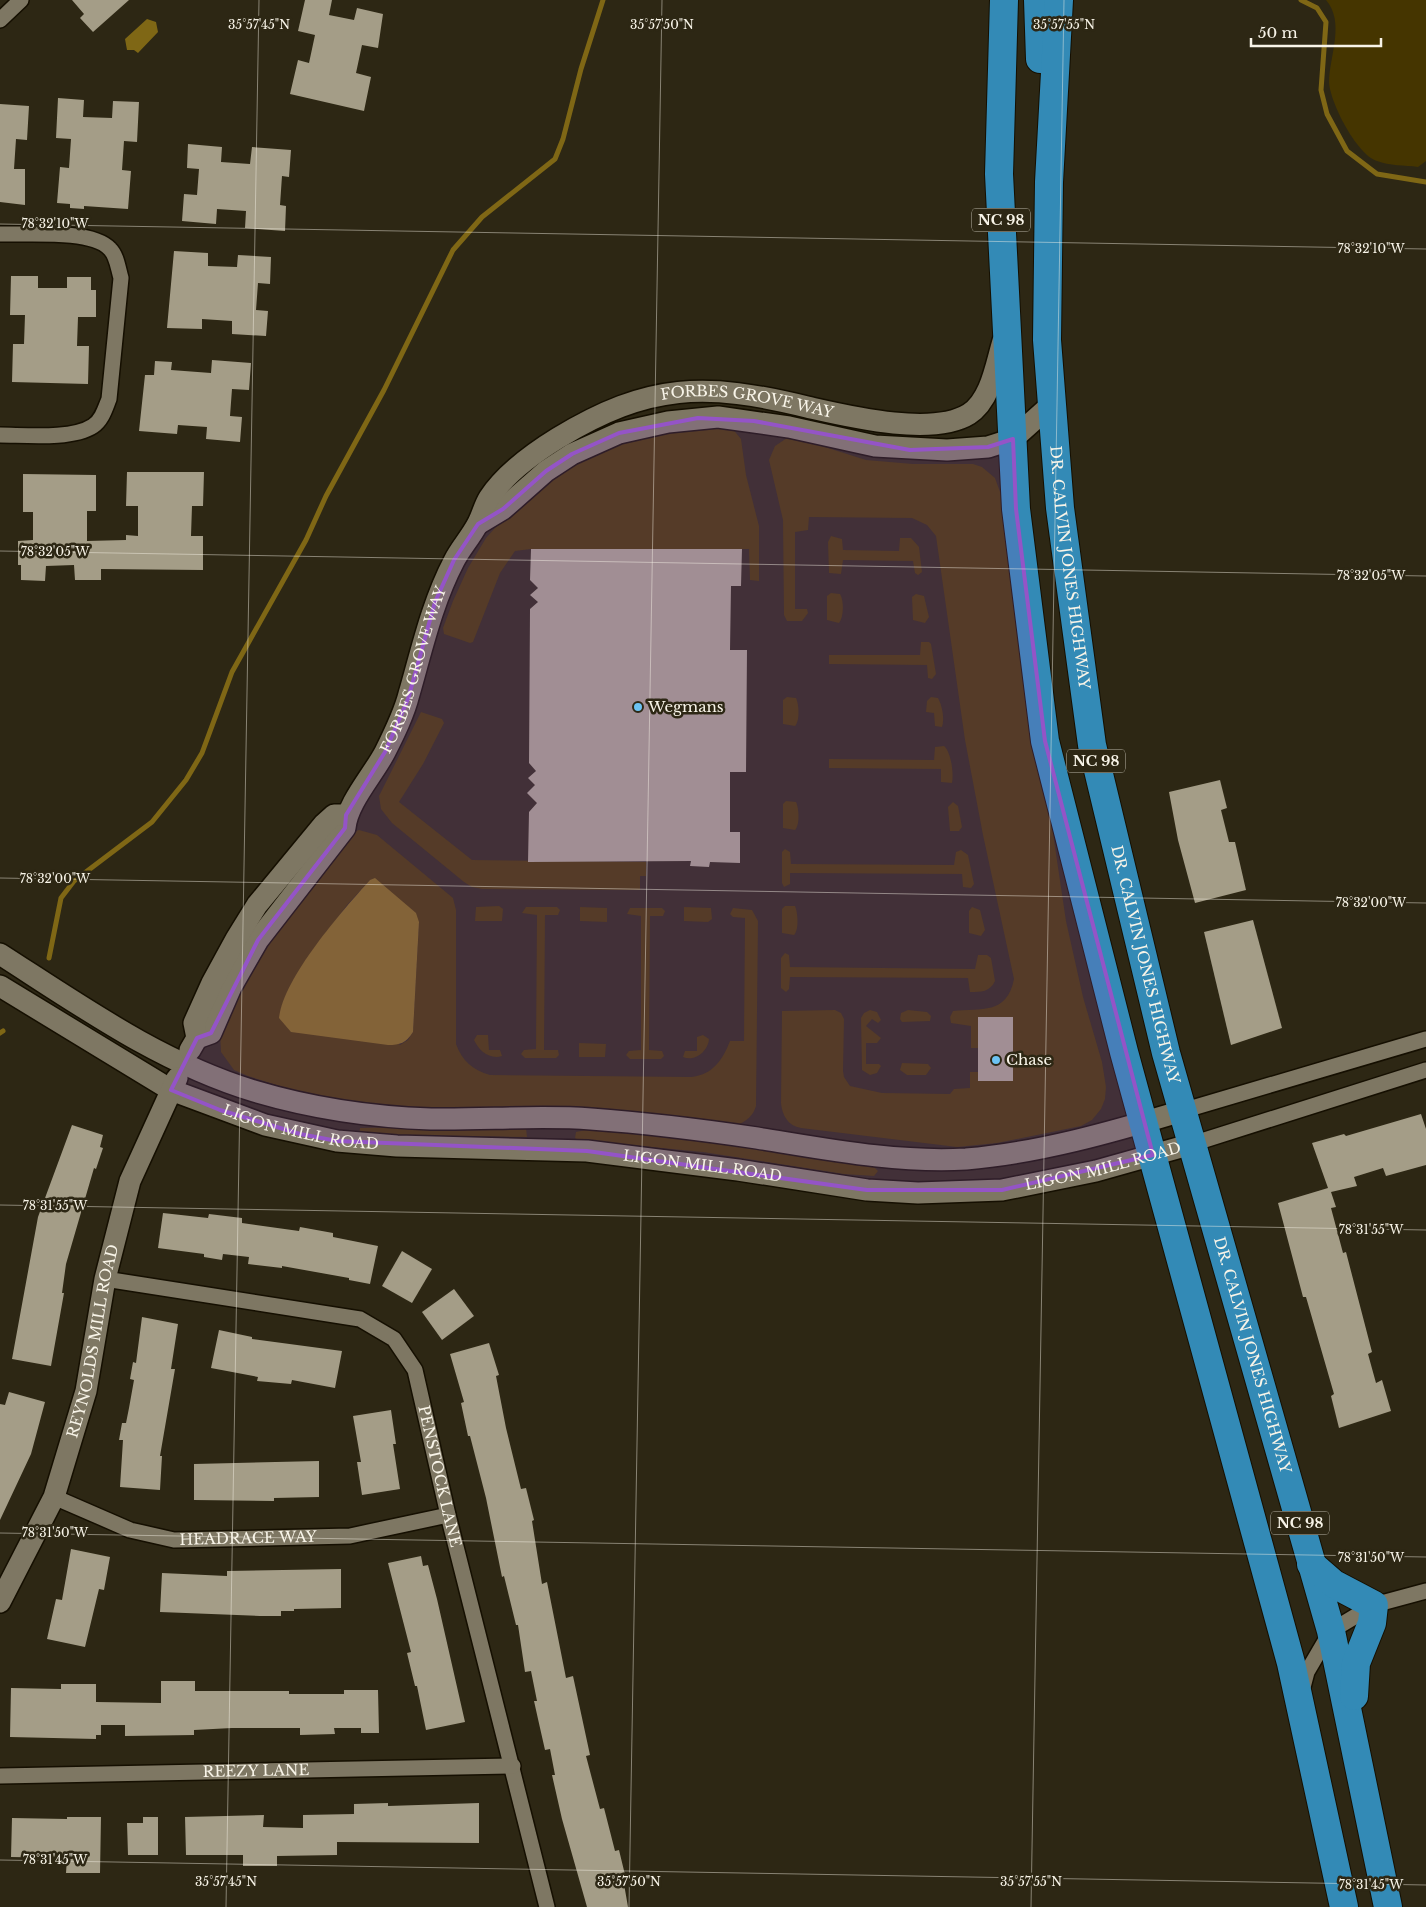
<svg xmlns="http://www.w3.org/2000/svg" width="1426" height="1907" font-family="'Libre Baskerville',serif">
<rect width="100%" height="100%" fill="#2d2714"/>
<g fill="#453500" fill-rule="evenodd">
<path d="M1326,0H1426V161L1418,167C1405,165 1389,166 1377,161C1357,155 1329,101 1329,81C1330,55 1345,22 1326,0Z"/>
<path d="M691,426L732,428L741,439L746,475L759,526V581L750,580L749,549H531L515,551L500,573L473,642L470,643L444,634L443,628L453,601L468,568L486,538L531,488L614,441Z"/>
<path d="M790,436L866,460L913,464H973L982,467L995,478L1004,503L1066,921L1083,997L1102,1062L1106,1087L1105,1099L1101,1109L1092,1120L1081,1126L997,1143L957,1147L801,1128C788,1126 782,1115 781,1103L782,1011L835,1010L841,1013L844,1019L843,1071L844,1077L850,1086L882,1093L950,1094L954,1089L970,1088V1072H978V1048H971V1026L951,1023L950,1017L953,1011C981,1008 1007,1015 1014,979L983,835L965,740L936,536L927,525L912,518L809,517L808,530L795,532V609H807L808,613L802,621H787L784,615L783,520L769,460L775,446Z"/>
<path d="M831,536L842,539L843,550L899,551L900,538H911L919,547L922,572L918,575L915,573L913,561L843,560L841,574L829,573L828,542Z"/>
<path d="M831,593L840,594C844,600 844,617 839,623L827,620V596Z"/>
<path d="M916,594L924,596L929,617L925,623L913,620L912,597Z"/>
<path d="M921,642H929L931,644L936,674L932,679L928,678L927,665L829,664V655H920Z"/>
<path d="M787,697L796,698C799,704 800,721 795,726L783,724V700Z"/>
<path d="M931,697L938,698C942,705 945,719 942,727L935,726L934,713L926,712L927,701Z"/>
<path d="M421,712L442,719L444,723L423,764L399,802L472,860L646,862V876H640V890L482,889L472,887L464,882L392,823L381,809L379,796Z"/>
<path d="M944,746C951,752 954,773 952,783L941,782V769L829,768V759L934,760L935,747Z"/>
<path d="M786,801L796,802C799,808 800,825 795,830L783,828V804Z"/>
<path d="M953,802L958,806L962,827L959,831H950L948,807Z"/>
<path d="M359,830L377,835L453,898L456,910V1044C462,1061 473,1070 490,1075L691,1077C713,1075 723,1059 730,1041H744L745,918L733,917L730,914L733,908L752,910L758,921L756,1106C753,1116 747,1121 737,1125L571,1109L408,1108L357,1104L305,1094L248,1076L234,1070L221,1052L220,1033L243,977L351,833ZM370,880L419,922L413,1032L408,1040L400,1045L309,956L347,905Z"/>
<path d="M785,849L790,852L791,864L954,865L956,852L961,850L968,855L974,884L971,888L963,887L962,874L790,873V884L784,887L782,883V852Z"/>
<path d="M499,906L503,909L502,921H475L476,907Z"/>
<path d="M785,906H795C798,913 799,930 794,935L782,933V909Z"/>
<path d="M526,907H557L560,910L558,915H545L544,1050H558L559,1055L556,1058H525L521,1054L524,1050L536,1049L537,915L522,913Z"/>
<path d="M580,907L607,908V922L580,921Z"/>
<path d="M684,907L711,908L712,919L708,922L684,921Z"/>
<path d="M972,907L980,910L985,930L981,936L969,933V911Z"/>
<path d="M630,908H662L665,911L663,916H650L649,1050L662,1051L664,1056L661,1059H630L626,1055L629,1051L641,1050V916L627,914Z"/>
<path d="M785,953L789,955L790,967L975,969L978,955H987L991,958L995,981C990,992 981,992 970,992L968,978L790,977L789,989L786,992L781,988V958Z"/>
<path d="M870,1010L877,1012L881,1020L878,1023L872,1019L866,1026L881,1038L877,1043H866V1064H879L881,1066L877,1073L870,1075L862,1070L861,1018L864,1013Z"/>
<path d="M908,1010L927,1012L931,1016L930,1021L902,1022L900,1019L901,1013Z"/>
<path d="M477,1035H488L489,1050H500L502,1056C490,1060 479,1051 474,1040Z"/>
<path d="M703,1035L709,1039C708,1052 694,1062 683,1057L685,1051H697V1037Z"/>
<path d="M579,1043L606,1044L605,1057H579Z"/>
<path d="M902,1063L928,1064L931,1068L926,1075H907L900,1070Z"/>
<path d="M413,1127L526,1128L527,1137L359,1135L360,1128Z"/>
<path d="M590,1129L703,1140L873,1166L878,1171L874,1176L844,1174L703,1152L578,1140L575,1138L576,1132Z"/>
</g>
<g fill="#7f6715">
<path d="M147,19L156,22L158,32L138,53L134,50H127L125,39Z"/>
<path d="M375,878L416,913L419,922L413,1032C406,1043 400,1045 388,1045L291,1032L279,1018C283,978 342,911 370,880Z"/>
</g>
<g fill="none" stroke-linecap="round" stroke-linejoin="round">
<g stroke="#7f6715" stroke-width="5">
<path d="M1301,0L1317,8L1326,22L1321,90L1327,114L1347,151L1377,174L1426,182"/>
<path d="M49,958L61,898L74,881L152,822L186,780L202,753L232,672L306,540L326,496L384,390L453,250L482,217L555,159L563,139L581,69L603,0"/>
<path d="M0,1033L3,1031"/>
</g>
</g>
<g fill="#a49d87">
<path d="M72,0H129L93,32L80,18L84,14Z"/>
<path d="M305,0H332L329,15L354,20L357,8L383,14L378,48L362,45L356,73L371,77L364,111L290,94L298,60L309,63L315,35L298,31Z"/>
<path d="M58,98L84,100L83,117L112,118L113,101L139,102L137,142L124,141L122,170L131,171L128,209L84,206V209L70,208V204L57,203L60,167L69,168L71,139L56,138Z"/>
<path d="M0,104L29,106L27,140L16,139L14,169H25V205L0,202Z"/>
<path d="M188,144L222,147L221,162L250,164L252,147L291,150L289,177L282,176L280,205L286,206L285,231L245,228L246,211L217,209L216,224L182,221L184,194L197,195L199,169L187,168Z"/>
<path d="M174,251L208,253V266L237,267L238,255L271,257L270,284L258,283L256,310L268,311L266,336L232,334V321L202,319V329L167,328Z"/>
<path d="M11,276H38V288H67V277H91V290H96V317H78L77,346H89L88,384L12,382L13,344H24L25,315H10Z"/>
<path d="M212,360L251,363L249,390L232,389L230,416L242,417L240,442L206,439L207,427L178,425L177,434L139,431L145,375H154L155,361L172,362L171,370L211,373Z"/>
<path d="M127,472H204L203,506H192L191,536H203V570L101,569V580H75L74,565L46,566L45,581L21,580V565H18V541L33,540V512H23V474L96,475V511H87V541L126,540V535L138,536V506H126Z"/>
<path d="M531,549H742L741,586H731L730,650H747L746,772H730V832H740V863L710,862L709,867L690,866L691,861L528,862L529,812L537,803L527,793L535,785L528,778L536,771L529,763L530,609L538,602L530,595L538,588L530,580Z"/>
<path d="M1220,780L1227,808L1221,810L1229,842H1235L1246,890L1195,903L1178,840L1169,792Z"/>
<path d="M1253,920L1282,1028L1231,1045L1204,932Z"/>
<rect x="978" y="1017" width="35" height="64"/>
<path d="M1421,1114L1426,1129V1165L1386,1176L1383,1168L1354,1177L1357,1186L1331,1192L1336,1207L1331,1208L1343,1253L1346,1252L1372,1352L1368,1354L1376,1383L1382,1380L1391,1411L1339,1428L1331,1396L1334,1394L1306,1297H1303L1278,1203L1328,1188L1312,1143L1344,1134L1346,1136Z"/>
<path d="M72,1125L103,1135L100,1147L103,1148L96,1169L94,1168L66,1264L62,1293H64L51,1366L12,1359L38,1217Z"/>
<path d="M163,1213L208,1218L209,1214L242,1218V1223L299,1231L300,1227L333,1233V1237L378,1246L370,1284L349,1280V1278L282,1266V1268L248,1264L249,1257L223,1254L222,1260L204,1257V1254L158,1248Z"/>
<path d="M402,1251L432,1269L412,1303L382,1286Z"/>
<path d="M454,1289L474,1316L442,1340L422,1312Z"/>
<path d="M142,1317L178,1324L171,1369H175L160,1456H162L160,1490L120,1487L123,1440H119L122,1423H126L129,1408L134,1380L130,1379L133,1362L136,1363Z"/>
<path d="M219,1330L252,1337V1339L342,1351L335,1388L292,1380L291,1384L257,1381L258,1377L211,1368Z"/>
<path d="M489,1343L499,1375L496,1376L506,1428L521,1489L526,1488L534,1520L532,1521L542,1584L547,1582L566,1678L573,1676L590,1755L586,1756L600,1809L604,1808L615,1851L619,1850L627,1883L624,1884L628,1907H587L562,1819L552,1775H555L550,1749L545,1750L538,1719L534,1701H537L531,1671L525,1672L518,1625H516L504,1576L502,1577L486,1498L470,1436H468L461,1403L464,1402L450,1354Z"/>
<path d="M9,1392L45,1402L31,1454L0,1520V1404L5,1405Z"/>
<path d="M391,1410L396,1444H393L400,1489L362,1495L357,1462H361L353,1416Z"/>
<path d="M319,1461V1497L274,1498V1501L194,1500V1464Z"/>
<path d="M71,1549L110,1557L104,1590L99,1589L85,1647L47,1639L56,1599L62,1600Z"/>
<path d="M421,1556L423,1566L428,1565L437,1599L465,1722L426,1730L417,1686H415L407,1653L411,1652L388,1563Z"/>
<path d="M341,1569V1608L294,1609V1611H281V1616H260L160,1612L162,1573L227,1576V1571Z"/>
<path d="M161,1681H195V1691H289V1694H344V1690H378L379,1733H361V1728H334L335,1734L300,1735V1728H232L194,1730V1735L125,1736V1725H101V1735H96V1739L10,1737L11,1688L61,1689V1684H96V1702L161,1703Z"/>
<path d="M388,1803V1806L479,1803V1843L337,1842V1855L277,1856V1866H243V1855H186L185,1817L264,1815L263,1827L303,1828V1815L354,1814V1804Z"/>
<path d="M67,1817H101L100,1873H66L67,1858L11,1857L12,1818L67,1819Z"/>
<path d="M143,1817H158V1855H128L127,1823H143Z"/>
</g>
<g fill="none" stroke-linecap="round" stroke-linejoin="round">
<g stroke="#150f01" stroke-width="18">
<g id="street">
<path d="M0,20L21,0"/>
<path d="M0,234C26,235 92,229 110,249C117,256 118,268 121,278L109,399C105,409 102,420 93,426C72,440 24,435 0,435"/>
<path d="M1182,1111L1426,1039"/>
<path d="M1192,1144L1426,1070"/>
<path id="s1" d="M105,1279L360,1319L394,1339L415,1370L448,1515L547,1907"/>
<path id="s2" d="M54,1497L130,1530L174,1540L350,1536L448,1515"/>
<path d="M1302,1691L1307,1672L1331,1631L1374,1605L1426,1591"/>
<path id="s3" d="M0,1776L513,1766"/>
</g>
</g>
<g stroke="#150f01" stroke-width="24">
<g id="secondary">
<path d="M478,524L503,509L546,471L572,454L619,433L668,422L718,417L789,427L875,446L947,450L988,447L1013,439L1052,404"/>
<path d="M0,954C81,1006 161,1063 254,1091C311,1108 372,1117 431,1119C484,1120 538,1115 591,1119C647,1123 703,1130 757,1138C826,1149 896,1163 966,1159C1039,1153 1112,1132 1182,1111"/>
<path id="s4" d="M0,986L171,1090L265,1125L337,1141L397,1146L587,1151L738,1170L867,1190L918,1193L1002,1190L1096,1171L1192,1144"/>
<path id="s5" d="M197,1038L211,1033L231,987L258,940L345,828C347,803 373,775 385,752C394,734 404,714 409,694C422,649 432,603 454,561C460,549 470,538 477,525C482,516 484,506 489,498C505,474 532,454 558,438C649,383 705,382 807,407C847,416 932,437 969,414C991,400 996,364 1003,341"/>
<path d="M190,1050L197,1038L194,1023L212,983L236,939L257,905L324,824L334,815H346"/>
<path id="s6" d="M0,1602L54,1497L86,1391L105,1279L130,1181L177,1078"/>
</g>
</g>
<g stroke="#150f01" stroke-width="30">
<g id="highway">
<path d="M1004,0L999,174L1016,509L1045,741L1124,1052L1291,1663L1344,1907"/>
<path d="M1038,0L1040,59"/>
<path id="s7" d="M1059,0L1049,182L1047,340L1060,508L1092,745L1166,1053L1331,1631L1388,1907"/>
<path d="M1311,1564L1334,1584L1374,1605L1372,1623L1356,1663L1354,1696"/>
</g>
</g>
<use href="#street" stroke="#7e7763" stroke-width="15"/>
<use href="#secondary" stroke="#7e7763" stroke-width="21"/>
<use href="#highway" stroke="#338ab6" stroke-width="28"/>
</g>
<path fill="#9454c7" fill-opacity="0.2" stroke="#9454c7" stroke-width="4" stroke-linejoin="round" d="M698,418L754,421L910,450L988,447L1013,439L1016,509L1045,741L1153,1155L1002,1190H867L587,1151L337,1141L300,1134L220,1110L171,1090L197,1038L211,1033L258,940L345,828L346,815L385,752L408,699L435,602L454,560L478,524L503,509L546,471L572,454L619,433Z"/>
<path fill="none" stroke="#f8f4e8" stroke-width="1" stroke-opacity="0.45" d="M0,224L1426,249M0,551L1426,576M0,878L1426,903M0,1205L1426,1230M0,1533L1426,1557M0,1860L1426,1885M226,1907L259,0M629,1907L662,0M1031,1907L1064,0"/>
<g fill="#6cc3f2" stroke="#2d2714" stroke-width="2">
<circle cx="638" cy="707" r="5"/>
<circle cx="996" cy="1060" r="5"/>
</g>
<g text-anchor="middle" stroke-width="5" stroke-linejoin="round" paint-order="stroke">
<g fill="#2d2714" stroke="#bbb6a8" stroke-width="1">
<rect x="972" y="208.5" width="58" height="23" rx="4"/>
<rect x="1067" y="749.5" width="58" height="23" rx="4"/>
<rect x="1271" y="1511.5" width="58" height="23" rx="4"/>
</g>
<g font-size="14" font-weight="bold" fill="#f8f4e8">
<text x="1001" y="225">NC 98</text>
<text x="1096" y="766">NC 98</text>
<text x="1300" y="1528">NC 98</text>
</g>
<g font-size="15" fill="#f8f4e8" stroke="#2d2714">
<text dy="5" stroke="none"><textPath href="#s5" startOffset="915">FORBES GROVE WAY</textPath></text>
<text dy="5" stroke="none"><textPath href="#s7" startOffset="569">DR. CALVIN JONES HIGHWAY</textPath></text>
<text dy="5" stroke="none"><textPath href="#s5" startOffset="435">FORBES GROVE WAY</textPath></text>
<text dy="5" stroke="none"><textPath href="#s7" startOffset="974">DR. CALVIN JONES HIGHWAY</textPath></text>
<text dy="5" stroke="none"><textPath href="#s4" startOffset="336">LIGON MILL ROAD</textPath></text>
<text dy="5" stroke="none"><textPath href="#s4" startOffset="1146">LIGON MILL ROAD</textPath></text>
<text dy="5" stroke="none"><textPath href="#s4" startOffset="741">LIGON MILL ROAD</textPath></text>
<text dy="5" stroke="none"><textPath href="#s6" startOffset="279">REYNOLDS MILL ROAD</textPath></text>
<text dy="5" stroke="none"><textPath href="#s7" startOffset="1379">DR. CALVIN JONES HIGHWAY</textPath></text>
<text dy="5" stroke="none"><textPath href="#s1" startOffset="444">PENSTOCK LANE</textPath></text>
<text dy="5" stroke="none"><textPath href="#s2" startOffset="202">HEADRACE WAY</textPath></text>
<text dy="5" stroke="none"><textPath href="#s3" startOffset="256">REEZY LANE</textPath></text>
</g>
<g font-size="15" fill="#f8f4e8" stroke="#2d2714" text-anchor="start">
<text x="648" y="712">Wegmans</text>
<text x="1006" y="1065">Chase</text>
</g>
</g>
<g font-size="12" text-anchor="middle" fill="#f8f4e8" stroke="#2d2714" stroke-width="5" stroke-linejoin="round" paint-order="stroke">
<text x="259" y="29">35°57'45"N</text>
<text x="662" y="29">35°57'50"N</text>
<text x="1064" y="29">35°57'55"N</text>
<text x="55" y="228">78°32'10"W</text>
<text x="1371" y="253">78°32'10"W</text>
<text x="55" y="556">78°32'05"W</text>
<text x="1371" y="580">78°32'05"W</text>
<text x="55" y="883">78°32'00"W</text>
<text x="1371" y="907">78°32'00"W</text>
<text x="55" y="1210">78°31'55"W</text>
<text x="1371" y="1234">78°31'55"W</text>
<text x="55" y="1537">78°31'50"W</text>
<text x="1371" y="1562">78°31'50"W</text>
<text x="55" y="1864">78°31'45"W</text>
<text x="226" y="1886">35°57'45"N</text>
<text x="629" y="1886">35°57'50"N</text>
<text x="1031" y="1886">35°57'55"N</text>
<text x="1371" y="1889">78°31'45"W</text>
</g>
<path d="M1251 38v8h130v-8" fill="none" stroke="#f8f4e8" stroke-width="2.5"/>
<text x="1258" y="38" font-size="15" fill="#f8f4e8" stroke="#2d2714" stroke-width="4" paint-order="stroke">50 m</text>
</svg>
